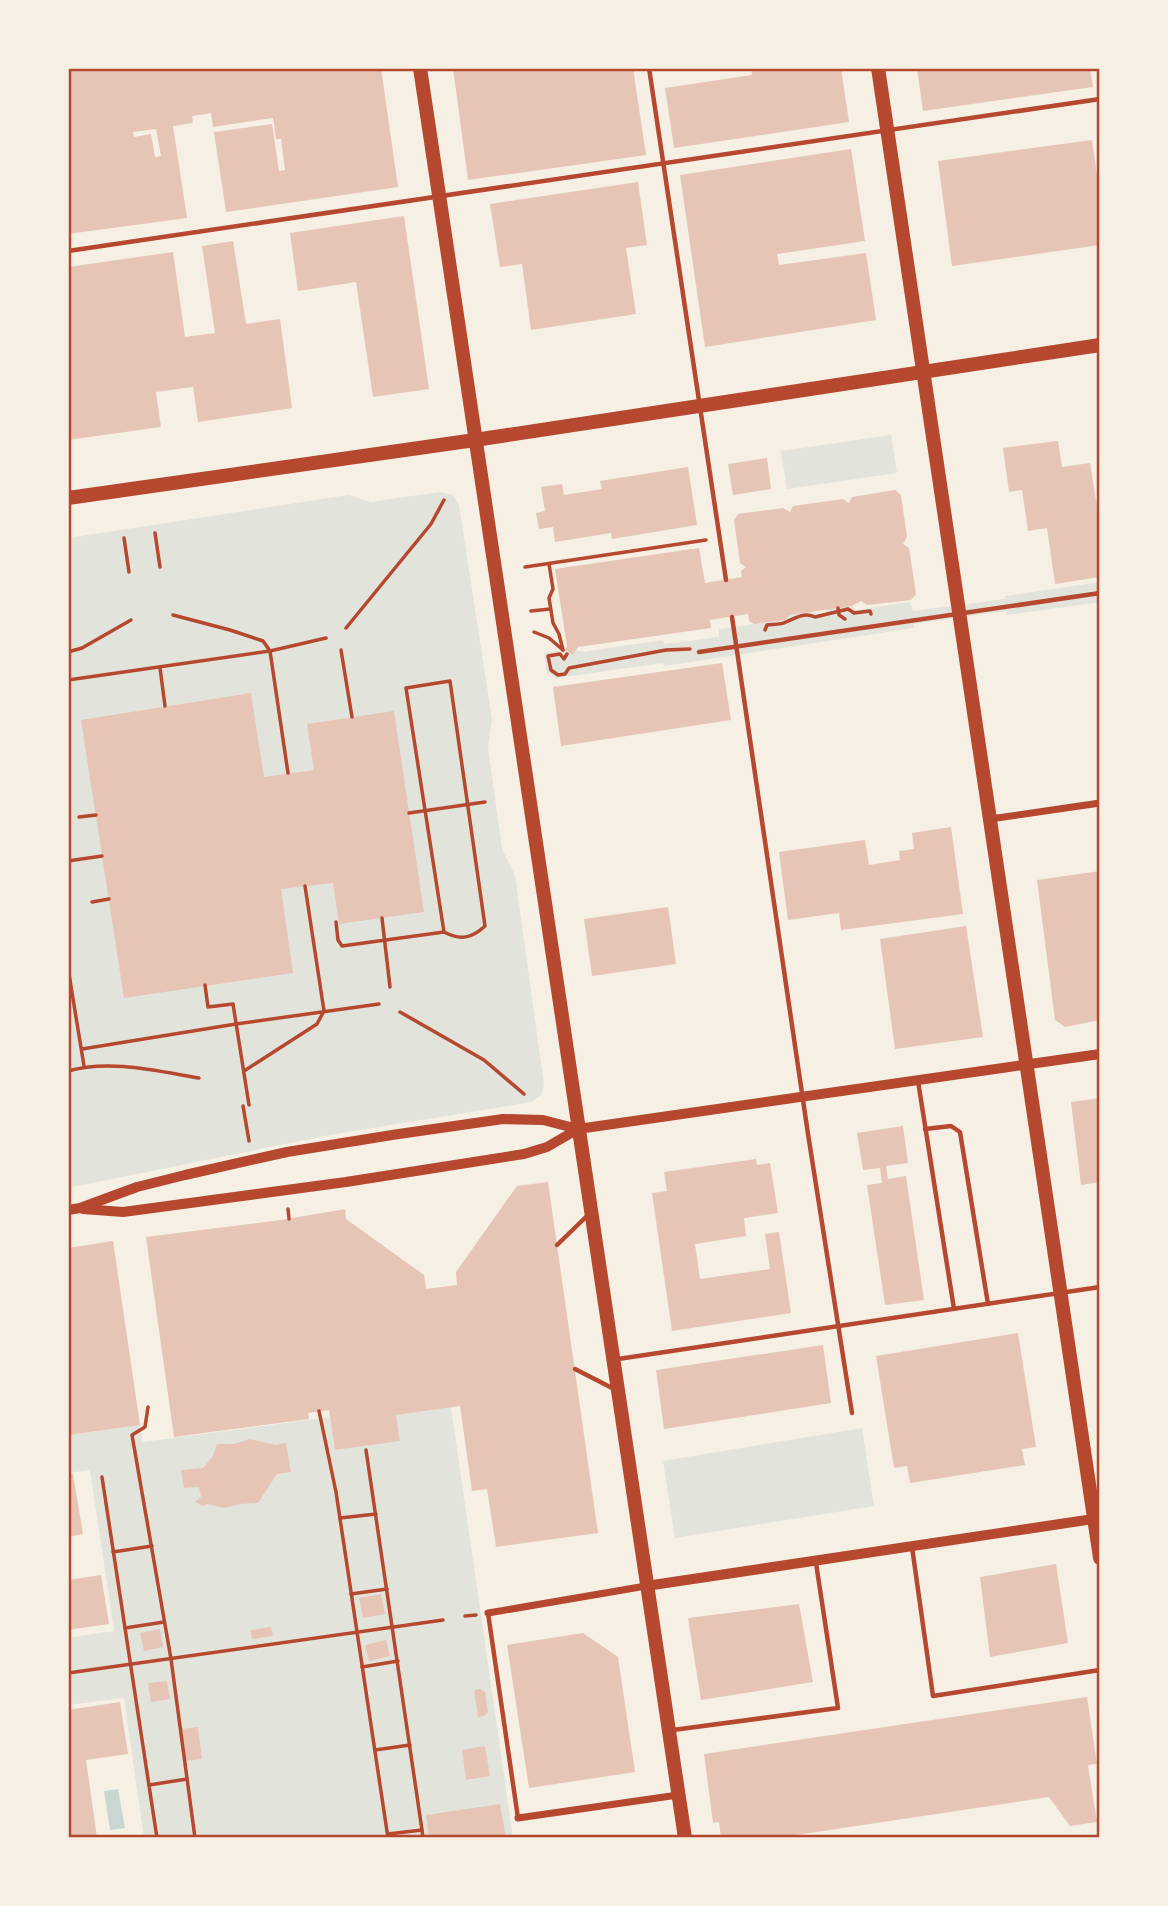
<svg xmlns="http://www.w3.org/2000/svg" width="1168" height="1906" font-family="'Fira Sans Condensed',sans-serif">
<rect width="100%" height="100%" fill="#f6efe4"/>
<g fill="#e2e4dc">
<path d="M891,435L897,473L787,489L781,451Z"/>
<path d="M439,492L453,495L459,505L492,719L488,747L502,849L515,875L544,1085L541,1095L531,1102L330,1135L68,1188V538L348,495L371,502Z"/>
<path d="M1100,582V602L1007,615L1006,611L914,624V628L664,666L663,663L557,678L547,673L544,653L565,650L573,655L577,650L581,652L663,640L664,644L719,637V629L785,620L789,615L812,611L817,614L826,613L828,609L852,606L856,610L910,602L913,611L1005,599V596Z"/>
<path d="M451,1407L513,1838H144L124,1698L68,1705V1638L114,1631L90,1470L68,1473V1435L140,1425L143,1442L330,1417L335,1450L400,1440L396,1415Z"/>
<path d="M862,1428L874,1506L675,1538L663,1461Z"/>
</g>
<path fill="#c9d6d2" d="M118,1789L125,1828L110,1830L104,1791Z"/>
<g fill="#e6c5b7" fill-rule="evenodd">
<path d="M68,68H381L398,187L226,212L214,132L272,124L279,171L285,170L281,139H276L273,118L213,127L211,113L206,114L192,116L193,123L173,126L187,218L68,234ZM156,129L161,156L155,157L151,134L134,137L133,132Z"/>
<path d="M453,68H633L646,155L468,180Z"/>
<path d="M751,68H841L849,122L674,148L665,88L752,75Z"/>
<path d="M917,68H1090L1093,87L923,111Z"/>
<path d="M1092,140L1100,196V245L952,266L938,161Z"/>
<path d="M851,149L865,241L777,254L779,265L866,253L876,320L705,347L680,175Z"/>
<path d="M638,182L647,245L626,248L636,314L531,330L522,264L500,267L490,204Z"/>
<path d="M404,216L429,389L373,397L356,282L298,291L290,233Z"/>
<path d="M233,241L246,324L280,319L292,408L198,422L193,387L156,392L161,427L68,440V267L173,252L185,337L215,333L202,246Z"/>
<path d="M1058,441L1062,467L1090,463L1100,525V577L1055,584L1047,528L1028,531L1022,490L1009,492L1003,448Z"/>
<path d="M767,458L771,489L733,495L728,464Z"/>
<path d="M688,467L697,525L612,539L611,533L555,542L553,527L539,529L536,513L545,511L541,487L562,484L564,495L602,489L600,481Z"/>
<path d="M895,490L901,495L907,537L903,544L909,548L916,594L911,600L867,605L861,601L852,606L789,615L785,620L754,624L749,621L748,614L710,620L711,628L578,647L573,655L565,650L567,646L555,569L699,548L705,583L742,577L741,571L746,567L740,563L734,520L738,514L783,508L790,512L793,506L843,499L849,503L852,497Z"/>
<path d="M722,663L731,720L561,746L553,687Z"/>
<path d="M251,693L264,777L314,770L307,724L394,711L424,912L339,924L333,883L281,889L293,973L124,998L81,720Z"/>
<path d="M951,827L963,914L841,930L839,913L788,920L779,852L865,840L869,865L900,860L899,851L914,849L912,833Z"/>
<path d="M1100,871V1020L1065,1027L1055,1020L1037,880Z"/>
<path d="M668,907L676,964L592,976L584,919Z"/>
<path d="M966,926L983,1037L895,1049L880,939Z"/>
<path d="M1100,1098V1182L1081,1185L1071,1102Z"/>
<path d="M903,1126L908,1163L886,1166L888,1179L906,1176L924,1300L885,1305L867,1185L882,1183L880,1168L863,1170L857,1133Z"/>
<path d="M756,1159L757,1165L770,1163L778,1213L744,1218L746,1236L695,1244L700,1279L770,1269L765,1234L779,1232L791,1313L672,1331L652,1193L667,1191L664,1172Z"/>
<path d="M548,1182L598,1533L496,1547L487,1489L472,1491L460,1406L396,1415L400,1441L335,1450L329,1410L308,1413L309,1419L174,1437L146,1237L281,1220L345,1209L346,1219L424,1275L426,1289L457,1285L456,1272L517,1186Z"/>
<path d="M113,1241L140,1425L68,1435V1248Z"/>
<path d="M1018,1333L1036,1447L1022,1449L1025,1465L910,1483L907,1466L894,1468L876,1356Z"/>
<path d="M823,1345L831,1403L664,1429L656,1370Z"/>
<path d="M250,1439L275,1445L286,1443L291,1472L277,1474L258,1503L240,1504L225,1508L207,1504L204,1506L195,1502L201,1497L199,1487L184,1488L181,1470L203,1468L213,1456L217,1444H234Z"/>
<path d="M73,1474L83,1534L68,1537V1475Z"/>
<path d="M1056,1564L1068,1643L990,1657L980,1577Z"/>
<path d="M101,1575L109,1624L68,1630V1580Z"/>
<path d="M381,1594L385,1614L363,1618L359,1598Z"/>
<path d="M799,1604L813,1682L701,1700L688,1618Z"/>
<path d="M271,1627L273,1636L252,1639L251,1630Z"/>
<path d="M160,1629L163,1647L144,1651L140,1633Z"/>
<path d="M583,1633L618,1657L635,1772L529,1788L507,1645Z"/>
<path d="M386,1640L390,1656L369,1661L365,1645Z"/>
<path d="M167,1681L170,1699L151,1702L148,1683Z"/>
<path d="M480,1689L485,1692L488,1712L484,1716L478,1717L474,1690Z"/>
<path d="M1087,1697L1097,1764L1088,1765L1097,1822L1070,1826L1049,1797L776,1838H721L719,1822L713,1823L704,1754Z"/>
<path d="M120,1702L128,1754L86,1760L97,1838H68V1710Z"/>
<path d="M198,1727L202,1759L185,1761L180,1729Z"/>
<path d="M485,1746L490,1776L466,1780L462,1750Z"/>
<path d="M500,1804L506,1838H429L426,1815Z"/>
</g>
<g fill="none" stroke-linecap="round" stroke-linejoin="round">
<g stroke="#b5482f" stroke-width="3.5">
<path d="M155,533L160,567"/>
<path d="M124,538L129,572"/>
<path d="M549,564L553,589L549,598L553,623L559,634L563,650"/>
<path d="M525,567L706,540"/>
<path d="M838,608L839,615L845,619"/>
<path d="M531,611L550,609"/>
<path d="M173,615L230,630L263,641L270,651L288,773"/>
<path d="M346,628L431,524L444,500"/>
<path d="M765,630L767,625C772,624 781,625 786,622C796,618 803,612 815,617L848,609L854,613L870,611L871,614"/>
<path d="M534,632L549,638L563,650"/>
<path d="M341,650L352,717"/>
<path d="M68,652L82,648L131,620"/>
<path d="M567,654L564,659L560,654L548,656L551,670L558,675L565,674L569,668L666,650L690,649"/>
<path d="M160,668L165,706"/>
<path d="M68,680L270,651L326,638"/>
<path d="M450,681L485,926C472,938 461,941 444,932L406,688Z"/>
<path d="M409,813L485,802"/>
<path d="M79,817L96,815"/>
<path d="M68,861L102,856"/>
<path d="M92,902L109,899"/>
<path d="M382,918L390,987"/>
<path d="M336,922L338,940L342,946L444,932"/>
<path d="M68,968L84,1066"/>
<path d="M205,985L208,1007L233,1004L249,1105"/>
<path d="M400,1012L484,1060L524,1094"/>
<path d="M82,1049L236,1024L379,1004"/>
<path d="M68,1071C109,1059 157,1071 199,1078"/>
<path d="M244,1071L317,1024L324,1011L305,886"/>
<path d="M243,1106L249,1141"/>
<path d="M288,1209L289,1219"/>
<path d="M148,1407L145,1427L132,1435L171,1659L195,1838"/>
<path d="M319,1411L336,1492L388,1838"/>
<path d="M366,1450L422,1830L388,1834"/>
<path d="M102,1477L157,1838"/>
<path d="M340,1518L376,1514"/>
<path d="M113,1552L152,1546"/>
<path d="M351,1594L387,1589"/>
<path d="M465,1616L476,1615"/>
<path d="M125,1628L164,1622"/>
<path d="M362,1667L398,1661"/>
<path d="M68,1673L443,1620"/>
<path d="M375,1750L410,1745"/>
<path d="M149,1785L187,1779"/>
<path d="M422,1830L423,1838"/>
</g>
<g stroke="#b5482f" stroke-width="4.5">
<path d="M649,68L726,580"/>
<path d="M68,251L1100,99"/>
<path d="M732,617L808,1134L852,1413"/>
<path d="M699,652L1100,593"/>
<path d="M918,1081L954,1309"/>
<path d="M925,1129L951,1126L960,1132L988,1304"/>
<path d="M557,1245L588,1215"/>
<path d="M618,1359L1100,1287"/>
<path d="M575,1369L614,1389"/>
<path d="M912,1547L933,1696L1100,1670"/>
<path d="M488,1613L518,1818"/>
<path d="M673,1730L838,1708L816,1563"/>
</g>
<g stroke="#b5482f" stroke-width="7">
<path d="M990,819L1100,803"/>
<path d="M488,1613L646,1586"/>
<path d="M518,1818L678,1795"/>
</g>
<g stroke="#b5482f" stroke-width="10">
<path d="M83,1209L123,1212L346,1182L524,1154L547,1147L578,1129"/>
<path d="M68,1210L80,1208L137,1187L185,1175L287,1152L392,1135L503,1119L543,1120L578,1129L1100,1054"/>
<path d="M646,1586L1100,1518"/>
</g>
<g stroke="#b5482f" stroke-width="14">
<path d="M420,68L685,1838"/>
<path d="M878,68L1100,1558"/>
<path d="M68,498L475,440L1100,345"/>
</g>
</g>
<rect width="1168" height="1906" fill="none" stroke="#f6efe4" stroke-width="140"/>
<rect x="70" y="70" width="1028" height="1766" fill="none" stroke="#b5482f" stroke-width="2.5"/>
</svg>
